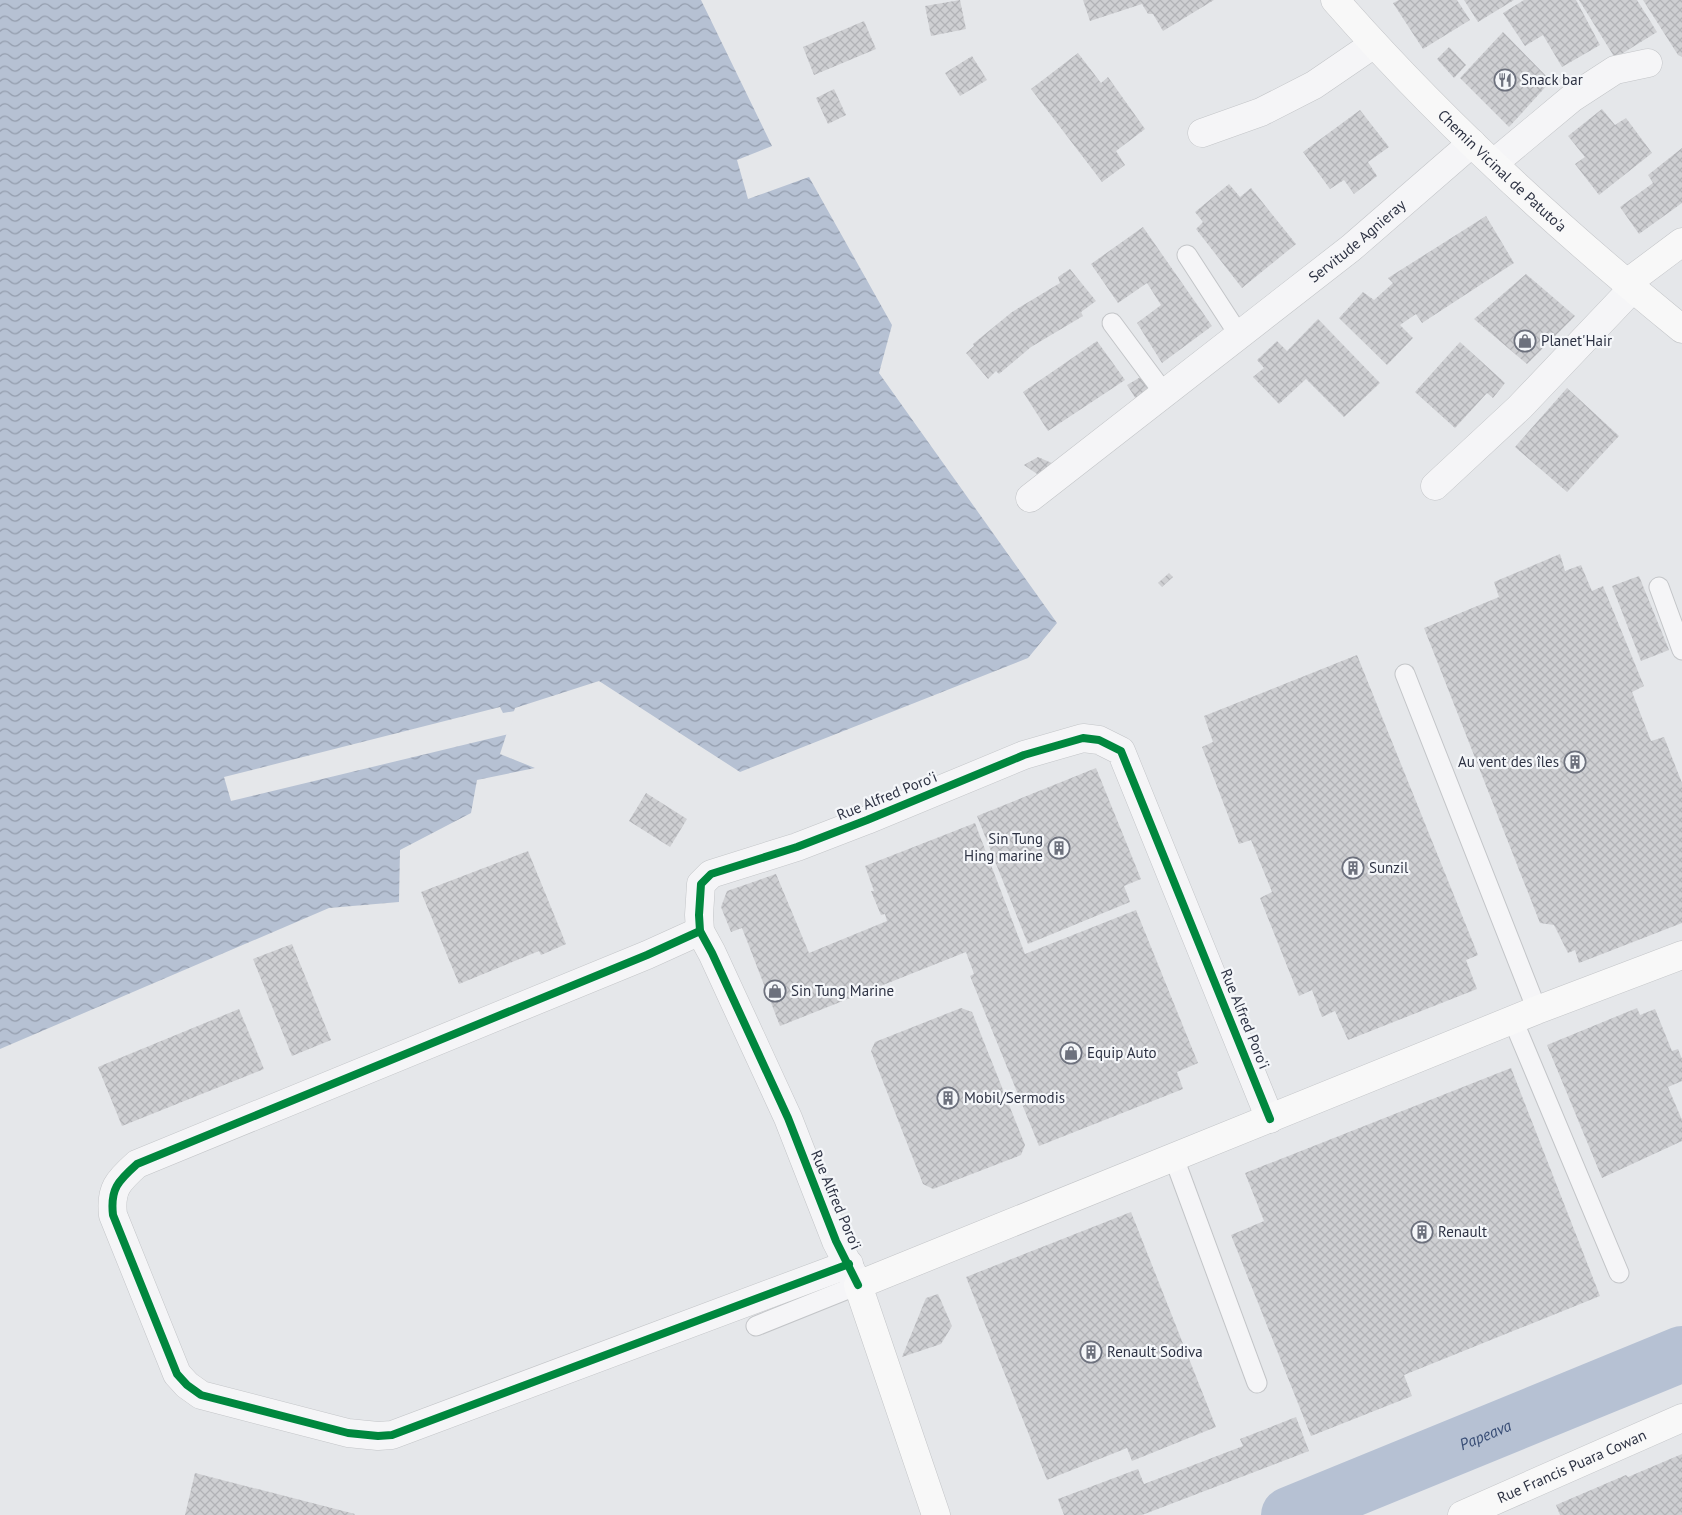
<svg xmlns="http://www.w3.org/2000/svg" width="1682" height="1515" font-family="'PT Sans',sans-serif">
<defs>
<pattern id="water-waves" width="16" height="10" patternUnits="userSpaceOnUse" patternTransform="scale(1.25)"><rect width="16" height="10" fill="#b6c1d3"/><path d="M0 5q4-4 8 0t8 0" fill="none" stroke="#949dad"/></pattern>
<pattern id="building-cross-hatch" width="8" height="8" patternUnits="userSpaceOnUse" patternTransform="scale(1.25)"><rect width="8" height="8" fill="#cecfd2"/><path d="M0 0l8 8M0 8l8-8" fill="none" stroke="#b1b2b6"/></pattern>
</defs>
<rect width="100%" height="100%" fill="#e5e7ea"/>
<path fill="url(#water-waves)" d="M0,0H701L772,146L737,160L748,199L809,177L892,325L879,373L1057,623L1028,658L740,772L599,681L515,708L500,754L535,768L477,780L471,813L400,850L399,902L329,908L0,1049Z"/>
<path fill="#e5e7ea" d="M500,707L503,713L515,711L509,734L231,801L224,777Z"/>
<g fill="none" stroke-linecap="round" stroke-linejoin="round">
<path stroke="#b6c1d3" stroke-width="56" id="s1" d="M1289,1515L1682,1354"/>
</g>
<g fill="url(#building-cross-hatch)">
<path d="M960,0L966,29L931,36L925,6Z"/>
<path d="M1083,0H1214L1163,31L1153,14H1148L1142,4L1090,21Z"/>
<path d="M1399,0H1457L1470,20L1423,49L1393,3Z"/>
<path d="M1464,0H1514L1478,22Z"/>
<path d="M1524,0H1576L1600,45L1562,67L1543,35L1525,46L1503,13Z"/>
<path d="M1579,0H1637L1657,32L1615,58Z"/>
<path d="M1643,0H1682V57L1678,55Z"/>
<path d="M864,21L876,49L814,75L803,47Z"/>
<path d="M1503,32L1551,81L1509,127L1460,78Z"/>
<path d="M1449,47L1466,65L1454,78L1437,59Z"/>
<path d="M1078,53L1101,83L1108,77L1145,129L1116,151L1125,165L1102,182L1031,89Z"/>
<path d="M972,56L987,80L960,96L945,73Z"/>
<path d="M834,89L846,115L828,124L816,98Z"/>
<path d="M1602,109L1615,125L1626,118L1652,153L1599,195L1575,164L1585,157L1568,136Z"/>
<path d="M1360,110L1389,147L1368,162L1377,176L1354,194L1344,180L1330,189L1303,152Z"/>
<path d="M1682,148V203L1639,234L1620,207L1653,183L1648,175Z"/>
<path d="M1229,184L1240,197L1251,188L1296,244L1242,288L1196,229L1203,222L1195,212Z"/>
<path d="M1486,216L1514,263L1422,323L1416,314L1400,325L1413,338L1387,365L1339,318L1363,292L1374,300L1393,283L1388,278Z"/>
<path d="M1143,227L1212,326L1162,363L1137,323L1161,305L1147,283L1118,303L1091,264Z"/>
<path d="M1070,269L1096,301L1081,312L1083,316L1031,347L999,374L996,371L988,379L966,353L974,346L973,344L1012,312L1060,283L1058,277Z"/>
<path d="M1526,274L1575,316L1527,364L1474,319Z"/>
<path d="M1318,319L1380,383L1344,417L1306,379L1279,404L1253,377L1264,368L1257,360L1277,341L1287,351Z"/>
<path d="M1097,341L1125,380L1048,431L1023,392Z"/>
<path d="M1460,342L1505,383L1493,398L1487,393L1455,428L1415,392Z"/>
<path d="M1144,375L1150,389L1136,399L1127,385Z"/>
<path d="M1567,388L1619,436L1567,492L1515,447Z"/>
<path d="M1038,457L1054,464L1040,476L1024,465Z"/>
<path d="M1560,554L1565,571L1581,565L1592,591L1603,586L1644,686L1632,692L1651,741L1664,737L1682,783V923L1579,963L1575,950L1568,953L1554,925L1540,923L1424,628L1499,597L1494,582Z"/>
<path d="M1169,573L1173,577L1162,587L1158,583Z"/>
<path d="M1639,576L1669,650L1641,661L1612,586Z"/>
<path d="M1357,655L1478,955L1466,960L1477,989L1348,1040L1335,1011L1322,1017L1312,990L1299,996L1260,898L1272,892L1251,840L1239,844L1202,747L1213,742L1204,716Z"/>
<path d="M1096,768L1141,879L1124,886L1130,902L1028,944L977,816Z"/>
<path d="M646,793L687,819L670,847L629,821Z"/>
<path d="M975,823L1025,954L1136,910L1198,1063L1177,1072L1183,1089L1039,1146L970,976L974,974L966,952L780,1026L742,928L731,932L721,907L727,891L776,874L809,953L887,921L885,914L881,915L871,891H874L865,866Z"/>
<path d="M528,851L566,944L541,955L539,951L459,984L421,892Z"/>
<path d="M292,944L331,1040L292,1056L253,959Z"/>
<path d="M961,1008L972,1012L1025,1145L1021,1155L933,1189L923,1184L871,1051L875,1042Z"/>
<path d="M1637,1008L1640,1015L1655,1009L1672,1051L1678,1049L1682,1059V1081L1668,1087L1682,1120V1141L1602,1178L1547,1045Z"/>
<path d="M239,1009L264,1069L122,1126L98,1067Z"/>
<path d="M1511,1068L1600,1296L1404,1375L1412,1396L1311,1436L1231,1235L1264,1221L1245,1173Z"/>
<path d="M1131,1212L1216,1427L1132,1461L1127,1448L1047,1480L966,1277Z"/>
<path d="M938,1294L952,1326L941,1344L902,1357L926,1298Z"/>
<path d="M1296,1417L1309,1451L1142,1515H1064L1058,1499L1138,1469L1144,1484L1243,1446L1240,1439Z"/>
<path d="M1682,1454V1515H1560L1556,1505L1626,1475L1628,1477Z"/>
<path d="M195,1473L355,1514L354,1515H185Z"/>
</g>
<g fill="none" stroke-linecap="round" stroke-linejoin="round">
<g stroke="#c3c5c8" stroke-width="21">
<g id="service">
<path d="M1187,255L1239,335"/>
<path d="M1112,323L1164,393"/>
<path d="M1659,587L1682,650"/>
<path d="M1405,674L1537,1010"/>
<path d="M1513,1020L1619,1273"/>
<path d="M1174,1158L1257,1383"/>
<path d="M756,1326L858,1285"/>
</g>
</g>
<g stroke="#c3c5c8" stroke-width="29">
<g id="minor">
<path d="M1202,133L1261,112L1314,85L1374,44"/>
<path d="M1494,163L1572,98L1615,70L1648,63"/>
<path d="M1435,486L1520,407L1633,288"/>
<path id="s2" d="M1030,498L1351,248L1472,143"/>
<path d="M700,931L647,955L137,1164C118,1181 110,1189 113,1215L177,1374L187,1385L201,1395L348,1433L378,1436L392,1435L849,1264"/>
<path d="M856,1280L836,1241L788,1118L712,953L700,931L699,915L701,884L711,874L797,847L867,820L1024,755L1083,738L1099,740L1121,751L1270,1119"/>
</g>
</g>
<g stroke="#c3c5c8" stroke-width="29">
<g id="secondary">
<path id="s3" d="M1335,0C1440,120 1558,228 1682,329"/>
<path d="M1627,283L1682,242"/>
<path d="M936,1515L858,1285L1537,1010L1682,955"/>
<path id="s4" d="M1462,1515L1682,1418"/>
</g>
</g>
<use href="#service" stroke="#f5f5f7" stroke-width="19"/>
<use href="#minor" stroke="#f5f5f7" stroke-width="28"/>
<use href="#secondary" stroke="#f8f8f8" stroke-width="28"/>
<g stroke="#f4f6f9" stroke-width="11">
<g id="cycleway">
<path d="M700,931L647,955L137,1164C118,1181 110,1189 113,1215L177,1374L187,1385L201,1395L348,1433L378,1436L392,1435L849,1264"/>
<path d="M858,1285L836,1241L788,1118L712,953L700,931L699,915L701,884L711,874L797,847L867,820L1024,755L1083,738L1099,740L1121,751L1270,1119"/>
</g>
</g>
<use href="#cycleway" stroke="#00873e" stroke-width="8"/>
</g>
<defs>
<g id="restaurant-ring" transform="scale(1.125)"><circle r="9.5" fill="#f4f6f9" stroke="#6d717d" stroke-width="1.5"/><path d="M-5-6h1v4h1v-4h1v4h1v-4h1v5L-1.5 .5V6h-2V.5L-5-1ZM5-6V6H3V1.5H1.5Q1.5-4 5-6Z" fill="#6d717d"/></g>
<g id="shop-ring" transform="scale(1.125)"><circle r="9.5" fill="#f4f6f9" stroke="#6d717d" stroke-width="1.5"/><path d="M-5-2.5h2.3a2.7 3.5 0 0 1 5.4 0H5L5.5 6h-11ZM-1.5-2.5h3a1.5 2.3 0 0 0-3 0Z" fill="#6d717d"/></g>
<g id="building-ring" transform="scale(1.125)"><circle r="9.5" fill="#f4f6f9" stroke="#6d717d" stroke-width="1.5"/><path d="M-4-6H4V6H1V3H-1V6H-4ZM-2.5-4.3h1.7v1.8h-1.7ZM.8-4.3h1.7v1.8H.8ZM-2.5-1h1.7V.8h-1.7ZM.8-1h1.7V.8H.8Z" fill="#6d717d"/></g>
</defs>
<g fill-rule="evenodd">
<use href="#restaurant-ring" x="1505" y="80"/>
<use href="#shop-ring" x="1525" y="341"/>
<use href="#building-ring" x="1575" y="762"/>
<use href="#building-ring" x="1059" y="848"/>
<use href="#building-ring" x="1353" y="868"/>
<use href="#shop-ring" x="775" y="991"/>
<use href="#shop-ring" x="1071" y="1053"/>
<use href="#building-ring" x="948" y="1098"/>
<use href="#building-ring" x="1422" y="1232"/>
<use href="#building-ring" x="1091" y="1352"/>
</g>
<g text-anchor="middle" stroke-width="4.5" stroke-linejoin="round" paint-order="stroke">
<g font-size="15" fill="#2d3243" stroke="#f4f6f9" text-anchor="start">
<text x="1521" y="85">Snack bar</text>
<text x="1541" y="346">Planet'Hair</text>
<text x="1559" y="767" text-anchor="end">Au vent des îles</text>
<text x="1043" y="844" text-anchor="end">Sin Tung<tspan x="1043" dy="17">Hing marine</tspan></text>
<text x="1369" y="873">Sunzil</text>
<text x="791" y="996">Sin Tung Marine</text>
<text x="1087" y="1058">Equip Auto</text>
<text x="964" y="1103">Mobil/Sermodis</text>
<text x="1438" y="1237">Renault</text>
<text x="1107" y="1357">Renault Sodiva</text>
</g>
<g font-size="15" fill="#2d3243" stroke="#f4f6f9">
<text dy="5" stroke="none"><textPath href="#s3" startOffset="239">Chemin Vicinal de Patuto'a</textPath></text>
<text dy="5" stroke="none"><textPath href="#s2" startOffset="416">Servitude Agnieray</textPath></text>
<text transform="translate(887 796) rotate(-22)" y="5">Rue Alfred Poro'i</text>
<text transform="translate(1245 1019) rotate(68)" y="5">Rue Alfred Poro'i</text>
<text transform="translate(836 1200) rotate(67)" y="5">Rue Alfred Poro'i</text>
<text dy="5" stroke="none"><textPath href="#s4" startOffset="120">Rue Francis Puara Cowan</textPath></text>
</g>
<g font-size="16" font-style="italic" fill="#384d75" stroke="#f4f6f9">
<text dy="6" stroke="none"><textPath href="#s1" startOffset="212">Papeava</textPath></text>
</g>
</g>
</svg>
